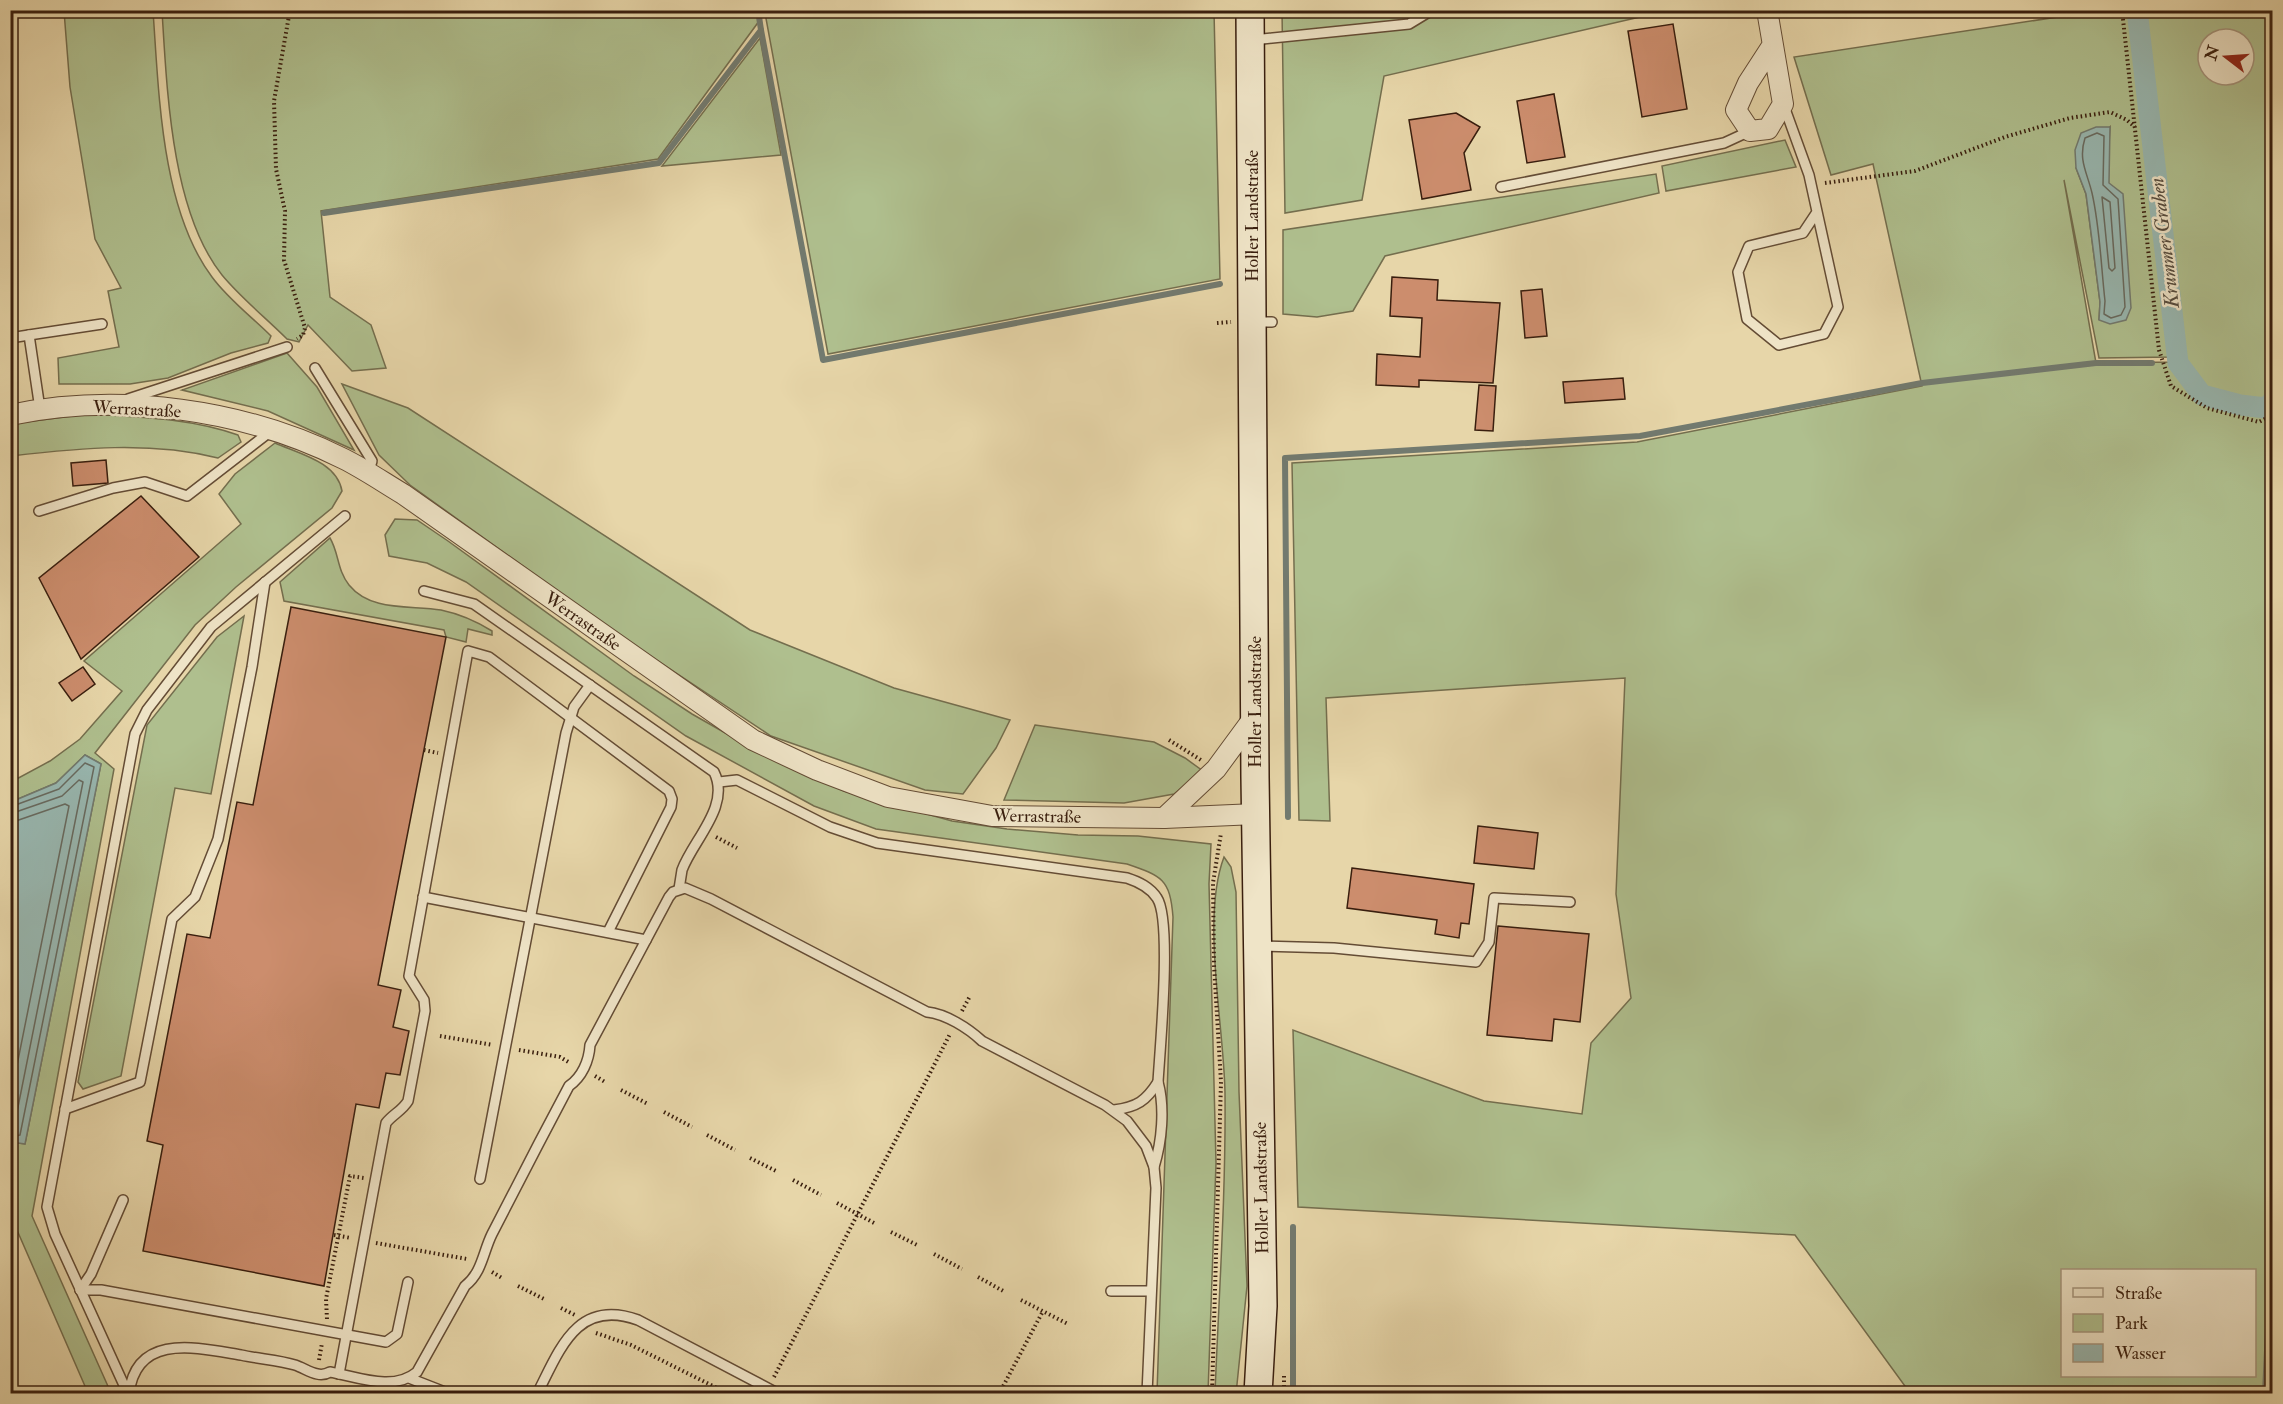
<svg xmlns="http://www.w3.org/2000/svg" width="2283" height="1404" font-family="'IM FELL Double Pica',serif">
<rect width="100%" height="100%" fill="#e7d6a9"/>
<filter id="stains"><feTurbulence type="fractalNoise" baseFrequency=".00333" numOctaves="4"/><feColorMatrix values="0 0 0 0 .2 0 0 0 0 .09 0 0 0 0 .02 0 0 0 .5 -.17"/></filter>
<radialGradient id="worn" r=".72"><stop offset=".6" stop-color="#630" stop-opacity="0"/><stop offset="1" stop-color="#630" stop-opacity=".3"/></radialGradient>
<g fill="#afbf8e" stroke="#746e4e" stroke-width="1.5" fill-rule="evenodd">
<path d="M64,11H153C159,93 161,209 212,277C228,299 252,317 271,336L268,343L231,353L168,378L130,384H59L58,358L119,347L108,291L121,288L95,239L70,87Z"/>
<path d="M162,11H1214L1220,279L828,354L765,13L658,159L321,211L330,297L371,325L386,368L352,371L308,325L299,342L287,339C266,318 241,298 222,275C171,211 167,89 162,11Z"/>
<path d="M1282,11H1666L1384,76L1362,200L1285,213Z"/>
<path d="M2097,11H2133L2172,357L2099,358L2064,180L2096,363L2178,362L2146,11H2272V1393H1910L1795,1235L1298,1207L1293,1030L1484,1101L1582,1114L1591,1043L1631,998L1616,894L1625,678L1326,698L1330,821L1299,820L1292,463L1637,442L1922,386L1873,164L1831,175L1794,57ZM2208,39H2244V75H2208ZM2110,127L2099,320L2100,302L2086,194L2076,168ZM2062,1270H2254V1376H2062Z"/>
<path d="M760,38L781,155L662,166Z"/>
<path d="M1785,140L1796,167L1666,191L1662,166Z"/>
<path d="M1656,174L1659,193L1385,256L1353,311L1317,317L1283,314V230Z"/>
<path d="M287,353L317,387L354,450L268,411L182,390Z"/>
<path d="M342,384L408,408L750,630L894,688L1010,720L996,748L963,794L925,790L771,736L616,633L410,485L379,455Z"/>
<path d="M88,414C139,417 190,418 238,435L241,442L218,458C150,441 80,448 11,456L10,424Z"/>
<path d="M275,443C300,454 337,462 342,491L332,508L236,587L195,625L95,753L114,769L32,1216L111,1393H88L10,1214L11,1142L25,1144L101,764L85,755L56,783L11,802V782L50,761L80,739L122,691L84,661L241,524L219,494L235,474Z"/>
<path d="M395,519L417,520L448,541L634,676L692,714L750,747L844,791L952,821L1007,829L1078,835L1138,836L1211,844L1209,884L1216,1163L1208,1393H1157L1173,917C1170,879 1162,876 1127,864L876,829L814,806L686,736L466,582L427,563L389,556L385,535Z"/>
<path d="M330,538C339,553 337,570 349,585C371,612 410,605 441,610C460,614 476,621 492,631V635L468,629L466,642L446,637L444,630L284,601L280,582Z"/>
<path d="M244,616L211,794L175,788L121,1076L83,1089L78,1082L147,725L217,637Z"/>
<path d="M1035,725L1154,742L1185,758L1203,771L1174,794L1124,803L1004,800Z"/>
<path d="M1224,857L1231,867L1236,892L1239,1092L1247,1286L1236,1394L1215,1393C1219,1293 1226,1193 1225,1093C1224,1025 1201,918 1224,857Z"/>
</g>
<g fill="#98b7b0" stroke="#727a6f" stroke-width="1.5">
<path d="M2096,127H2110L2109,183L2123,194L2131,308L2126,320L2110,324L2099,320L2100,302L2086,194L2076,168L2075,150L2081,133Z"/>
<path d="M85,755L101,764L25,1144L11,1142V802L56,783Z"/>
</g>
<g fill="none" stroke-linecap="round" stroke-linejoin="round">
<g stroke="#686a5f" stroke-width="1.5">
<path d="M2097,133L2104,136L2103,185L2118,199L2125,307L2121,315L2111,318L2104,314L2105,301C2101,266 2100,228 2092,193C2087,172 2078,160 2085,138Z"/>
<path d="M2102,197L2110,202L2115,268L2112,271L2109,268Z"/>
<path d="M10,807L59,789L85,763L94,767L20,1135L10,1137"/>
<path d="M10,814L62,796L79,780L83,782L14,1127L10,1129"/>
<path d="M10,823L65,804L69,806L10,1100"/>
</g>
<g stroke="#727a6f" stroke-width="6">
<path d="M761,30L823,360L1220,284"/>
<path d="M324,213L659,163L761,30L758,10"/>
<path d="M1288,817L1285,458L1640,436L1922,383L2096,363H2152"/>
<path d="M1293,1227V1394"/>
<path d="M2265,1394L2272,1242"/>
</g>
<path stroke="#98b7b0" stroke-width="21" d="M2137,10L2178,363L2202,395L2240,405L2266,408L2272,402"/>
</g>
<g fill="#cc8d6d" stroke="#391e0e" stroke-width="1.5">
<path d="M1673,24L1687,109L1642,117L1628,31Z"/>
<path d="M1554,94L1565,157L1527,163L1517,101Z"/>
<path d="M1456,113L1480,127L1464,153L1471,190L1422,199L1409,120Z"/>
<path d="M1392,277L1438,280L1437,300L1500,303L1493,383L1419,380V387L1376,385L1377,354L1420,357L1422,318L1390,316Z"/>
<path d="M1542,289L1547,336L1525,338L1521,291Z"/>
<path d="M1623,378L1625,399L1565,403L1563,382Z"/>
<path d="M1479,385L1496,386L1493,431L1475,430Z"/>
<path d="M106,460L108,483L73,486L71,463Z"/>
<path d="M141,496L199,557L81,659L39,578Z"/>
<path d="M291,607L446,637L378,985L401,990L393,1027L409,1031L400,1075L386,1073L379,1108L356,1104L324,1286L143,1251L163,1145L147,1141L187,934L210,938L237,802L253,805Z"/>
<path d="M83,667L95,684L72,701L59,683Z"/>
<path d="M1478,826L1538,833L1534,869L1474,863Z"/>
<path d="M1352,868L1474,884L1469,924L1461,923L1459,938L1435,934L1437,920L1347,908Z"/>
<path d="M1498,926L1589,934L1580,1022L1554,1019L1552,1041L1487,1035Z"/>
</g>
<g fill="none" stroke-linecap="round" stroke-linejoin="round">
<g stroke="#644c35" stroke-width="12">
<g id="service">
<path d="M1253,40L1409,24L1432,10"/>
<path d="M1784,106L1809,175L1838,307L1824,334L1779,345L1747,319L1738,272L1749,246L1803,233L1817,212"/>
<path d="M1501,187L1724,143L1750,131"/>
<path d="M1255,322H1272"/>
<path d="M29,335L102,324"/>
<path d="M10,338L29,335L40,409"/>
<path d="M315,368L372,461L368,473"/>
<path d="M128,399L287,347"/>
<path d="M39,511L113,488L145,482L187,496L271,431"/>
<path d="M424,591L474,604L714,772C731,806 693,840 682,870C681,876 680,883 679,889"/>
<path d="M719,782L737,780L830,827L877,843L1127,878C1139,882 1150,887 1157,898C1172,920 1160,1048 1158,1082C1165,1108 1162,1141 1154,1167"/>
<path d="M423,897L646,940"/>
<path d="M1260,946L1334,948L1476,962L1489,942L1494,898L1570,902"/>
<path d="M65,1109L140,1082L172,919L195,897L218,839L252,667L265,582"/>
<path d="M1114,1110C1137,1107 1146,1101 1158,1082"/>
<path d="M480,1179L566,733L574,707L590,685"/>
<path d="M80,1290H101L386,1342L397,1334L408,1282"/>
<path d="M80,1290L91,1274L123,1200"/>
<path d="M1111,1291H1150"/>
<path d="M339,1374L386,1123C393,1114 402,1111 408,1101L425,1011L424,1000L409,976L468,651L489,657L669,791L672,799L671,807L608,932"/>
<path d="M409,1378L450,1394"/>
<path d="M128,1394L55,1234L47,1207L135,734L147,710L211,627L345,516"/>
<path d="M129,1394C136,1332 198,1348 241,1355C259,1359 278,1360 295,1365C307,1369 318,1379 330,1372C358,1377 393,1392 417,1372L465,1286C482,1273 483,1252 492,1234C517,1185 543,1135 569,1086C582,1077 589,1061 590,1045L669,897L673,892L685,888L711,899L927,1012C946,1014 968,1028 982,1041L1105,1105L1127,1121L1146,1146L1154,1167L1156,1188L1147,1394"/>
<path d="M537,1394C560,1349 577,1298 638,1320L779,1394"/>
</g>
</g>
<g stroke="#644c35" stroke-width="22">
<g id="minor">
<path d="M1767,10L1783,104L1768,129L1750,131L1736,110L1748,83L1772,46"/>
<path d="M10,415C120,392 244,409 344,459C364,469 383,482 403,494L753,740L817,770L888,797L992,816L1164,818L1256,814"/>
<path d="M1164,818L1216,769L1255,716"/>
</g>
</g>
<g stroke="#391e0e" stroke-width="30">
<path id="secondary" d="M1250,10L1255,777L1263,1306L1258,1394"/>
</g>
<g stroke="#391e0e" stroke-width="4" stroke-dasharray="1.5 3" stroke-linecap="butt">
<path d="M290,10L274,101L276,169L285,211L284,260L305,328L303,335L297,339"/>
<path d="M2122,10L2159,350L2171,386L2207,408L2259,422L2272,415"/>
<path d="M1825,183L1915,171L2005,137L2070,118L2110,112L2127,120L2135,127"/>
<path d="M1217,323L1231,322"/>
<path d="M1169,740L1201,760"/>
<path d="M424,750L438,753"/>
<path d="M716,837L737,848"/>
<path d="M962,1011L970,996"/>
<path d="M440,1036L493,1045"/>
<path d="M519,1050L560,1057L570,1063"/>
<path d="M595,1076L605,1082"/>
<path d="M621,1090L648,1104"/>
<path d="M664,1112L692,1127"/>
<path d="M707,1135L735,1150"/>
<path d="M750,1158L778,1172"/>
<path d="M793,1180L821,1195"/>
<path d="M837,1203L876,1224"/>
<path d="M891,1232L919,1246"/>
<path d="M334,1235L351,1238"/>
<path d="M376,1243L467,1259"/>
<path d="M934,1254L962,1269"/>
<path d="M492,1272L502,1278"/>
<path d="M978,1277L1005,1292"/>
<path d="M518,1286L546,1300"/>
<path d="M1021,1300L1068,1324"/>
<path d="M561,1308L575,1315"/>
<path d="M327,1319L326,1299L350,1176L364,1178"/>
<path d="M596,1333L631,1345L729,1394"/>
<path d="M319,1360L322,1343"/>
<path d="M1284,1376V1394"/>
<path d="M774,1377L950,1034"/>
<path d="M999,1394L1043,1311"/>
<path d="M1212,1394L1221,1082L1214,965L1213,883L1221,833"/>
</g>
<use href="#service" stroke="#efe4c7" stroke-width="9"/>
<use href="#minor" stroke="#efe4c7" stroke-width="20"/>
<use href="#secondary" stroke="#efe4c7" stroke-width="27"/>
</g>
<g text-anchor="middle" stroke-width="5" stroke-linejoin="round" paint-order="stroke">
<g font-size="18" fill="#391e0e" stroke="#efe4c7">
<text transform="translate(1252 216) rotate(-90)" y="6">Holler Landstraße</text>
<text transform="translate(137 409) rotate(3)" y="6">Werrastraße</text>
<text transform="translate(583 621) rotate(35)" y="6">Werrastraße</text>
<text transform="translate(1255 702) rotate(-90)" y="6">Holler Landstraße</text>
<text transform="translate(1037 816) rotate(1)" y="6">Werrastraße</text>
<text transform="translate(1261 1188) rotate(-91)" y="6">Holler Landstraße</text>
</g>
<g font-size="20" font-style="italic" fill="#564c3f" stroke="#efe4c7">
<text transform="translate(2164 243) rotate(-97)" y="7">Krummer Graben</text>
</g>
</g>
<rect width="2283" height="1404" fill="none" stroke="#e7d6a9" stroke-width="36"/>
<rect x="12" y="12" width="2259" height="1380" fill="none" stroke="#391e0e" stroke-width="3"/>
<rect x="18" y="18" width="2247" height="1368" fill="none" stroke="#391e0e" stroke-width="1.5"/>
<rect x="2061" y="1269" width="195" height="108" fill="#efe4c7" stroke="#a6957d" stroke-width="1.5"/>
<rect x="2073" y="1288" width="30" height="9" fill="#efe4c7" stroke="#a6957d" stroke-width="1.5"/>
<text x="2115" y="1299" font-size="18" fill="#391e0e">Straße</text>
<rect x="2073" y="1314" width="30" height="18" fill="#afbf8e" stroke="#a6957d" stroke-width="1.5"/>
<text x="2115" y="1329" font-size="18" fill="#391e0e">Park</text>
<rect x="2073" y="1344" width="30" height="18" fill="#98b7b0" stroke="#a6957d" stroke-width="1.5"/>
<text x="2115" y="1359" font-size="18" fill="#391e0e">Wasser</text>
<g transform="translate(2226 57) rotate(287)"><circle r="28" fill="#efe4c7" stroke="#a6957d" stroke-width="1.5"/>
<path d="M0-4.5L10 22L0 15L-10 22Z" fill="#8f2418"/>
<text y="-9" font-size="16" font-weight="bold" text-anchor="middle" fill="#391e0e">N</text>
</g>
<rect width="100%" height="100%" filter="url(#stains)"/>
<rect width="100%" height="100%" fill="url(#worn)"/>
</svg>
